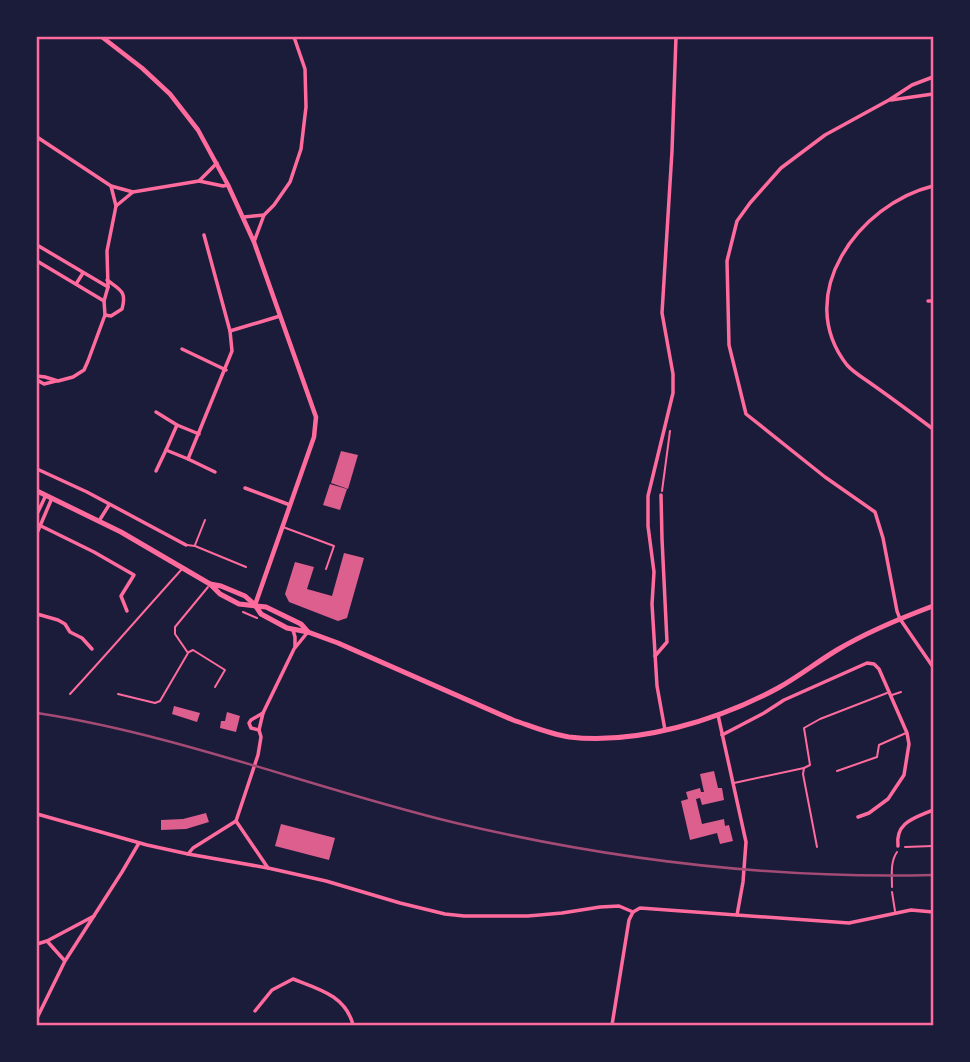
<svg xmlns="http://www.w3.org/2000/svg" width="970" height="1062" font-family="Roboto,sans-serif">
<rect width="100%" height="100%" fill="#1b1b3a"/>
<g fill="#dd5f8e">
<path d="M341,451L358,455L348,489L331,483Z"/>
<path d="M330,484L347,489L340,510L323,505Z"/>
<path d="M344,553L364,558L347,618L338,621L289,602L285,594L295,562L314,567L307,589L332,596Z"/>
<path d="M174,706L200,713L197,722L172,714Z"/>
<path d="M227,712L240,716L236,732L220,728L221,721H225Z"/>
<path d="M714,771L718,788H722L724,800L702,805L700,798L696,799L702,824L724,819L725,826L729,825L733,841L720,844L717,833L690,840L681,801L688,799L686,792L700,788L701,792H704L700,774Z"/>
<path d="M206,813L209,822L186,829L161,830V820L183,819Z"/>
<path d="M281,824L335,838L329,860L275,846Z"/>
</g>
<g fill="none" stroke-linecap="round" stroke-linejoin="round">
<g stroke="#ff6b9d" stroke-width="2">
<path d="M662,491L670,431"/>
<path d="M243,612L257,618"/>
<path d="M905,847L933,846"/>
<path d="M892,887C892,875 890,862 897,852"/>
</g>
<g stroke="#ff6b9d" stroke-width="2">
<path d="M283,527L334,546L326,569"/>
<path d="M187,545L195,546L246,567"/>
<path d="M195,545L205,520"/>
<path d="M189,652L193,650L225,670L215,687"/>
<path d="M70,694C108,653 144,611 182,569"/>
<path d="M118,694L155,703L160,701L188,653L175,634V627L208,587"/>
<path d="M892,695L901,692"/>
<path d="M837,771L877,757L879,745L906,733"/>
<path d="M734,783L804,768"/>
<path d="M817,847L803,774L804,768L810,765L804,728L820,719L887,693"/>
<path d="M892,892L895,911"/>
</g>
<g stroke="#ff6b9d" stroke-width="3.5">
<path d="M933,77L912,85L889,100L825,135L781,168L750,203L737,221L727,261L729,345L746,414L825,477L875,512L883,538L897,611L900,619L933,667"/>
<path d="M891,100L933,94"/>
<path d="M37,137L111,186L133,192L199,181L217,163"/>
<path d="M199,181L223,186L228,185"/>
<path d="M933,186C859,204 792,295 847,365C854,373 865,379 873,385C893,399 913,414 933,429"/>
<path d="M116,206L133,192"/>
<path d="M244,217L264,215L274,205L290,182L301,149L306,107L305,69L294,37"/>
<path d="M204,235L230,331"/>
<path d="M254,242L264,215"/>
<path d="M37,245L108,287"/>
<path d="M37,261L104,301"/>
<path d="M76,284L83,273"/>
<path d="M928,301H933"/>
<path d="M105,315L111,316L122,309C127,291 120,290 107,280"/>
<path d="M182,349L226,370"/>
<path d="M37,376L45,377L58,381L73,377L84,370L88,361L105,315L104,301L108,287L107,251L116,206L111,186"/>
<path d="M37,380L44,384L56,381"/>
<path d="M156,412L177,425"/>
<path d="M199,434L177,425L166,450L188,459L232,351L230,331L280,316"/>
<path d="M188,459L215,472"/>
<path d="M37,469L87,492L186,545"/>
<path d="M156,471L166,450"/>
<path d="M245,488L290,505"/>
<path d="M37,514L46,495"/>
<path d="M99,521L109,505"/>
<path d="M37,524L94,552L134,575L121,596L127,611"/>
<path d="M37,533L52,498"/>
<path d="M37,614L58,620L65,624L70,632L82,638L92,649"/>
<path d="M293,630L295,637V647"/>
<path d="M655,656L667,642L662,539L661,495"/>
<path d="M718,715L746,842L743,882L737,915"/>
<path d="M259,730L251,728L249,723L251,720L263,713"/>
<path d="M665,730L657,686L652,604L654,572L648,526V496L673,393V374L662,313L672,151L676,37"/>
<path d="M722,735L764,713L784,700L867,663L874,664L879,669L907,733L909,744L904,775L888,799L869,813L858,817"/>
<path d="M37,814L147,845L188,854L268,868L326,881L400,903L445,914L464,916H528L562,913L600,907L619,906L633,912"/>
<path d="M236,821L258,755L261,737L259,730L263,713L294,649L307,633"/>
<path d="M898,846C895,822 915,818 933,810"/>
<path d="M188,854L193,848L236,821L268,868"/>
<path d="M47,941L64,960"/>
<path d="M37,944L47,941L94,916"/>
<path d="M255,1011L272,990L293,979C319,989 346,996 353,1025"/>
<path d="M37,1018L65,961L122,872L139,843"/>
<path d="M612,1025L629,920L633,912L640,908L849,923L911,910L933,912"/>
</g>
<path stroke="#ff6b9d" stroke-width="4.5" d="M102,37L142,68L170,94L198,130L228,185L254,242L316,417L314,437L255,605"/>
<g stroke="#ff6b9d" stroke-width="5">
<path d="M37,491L121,532L210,584L220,594L239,604L266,607L301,624L308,632"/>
<path d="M210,584L221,586L245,596L255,605L261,614L287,628L308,632L338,643L513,720C531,726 549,734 569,737C637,745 719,720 778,688C798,677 817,662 837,650C867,632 901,618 933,606"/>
</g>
<path stroke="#a44b75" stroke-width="2.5" d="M37,713C180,735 315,789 456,823C612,860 773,879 933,875"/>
</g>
<rect width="970" height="1062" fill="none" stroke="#1b1b3a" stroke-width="77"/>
<rect x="38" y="38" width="894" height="986" fill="none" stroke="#ff6b9d" stroke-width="2.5"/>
</svg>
